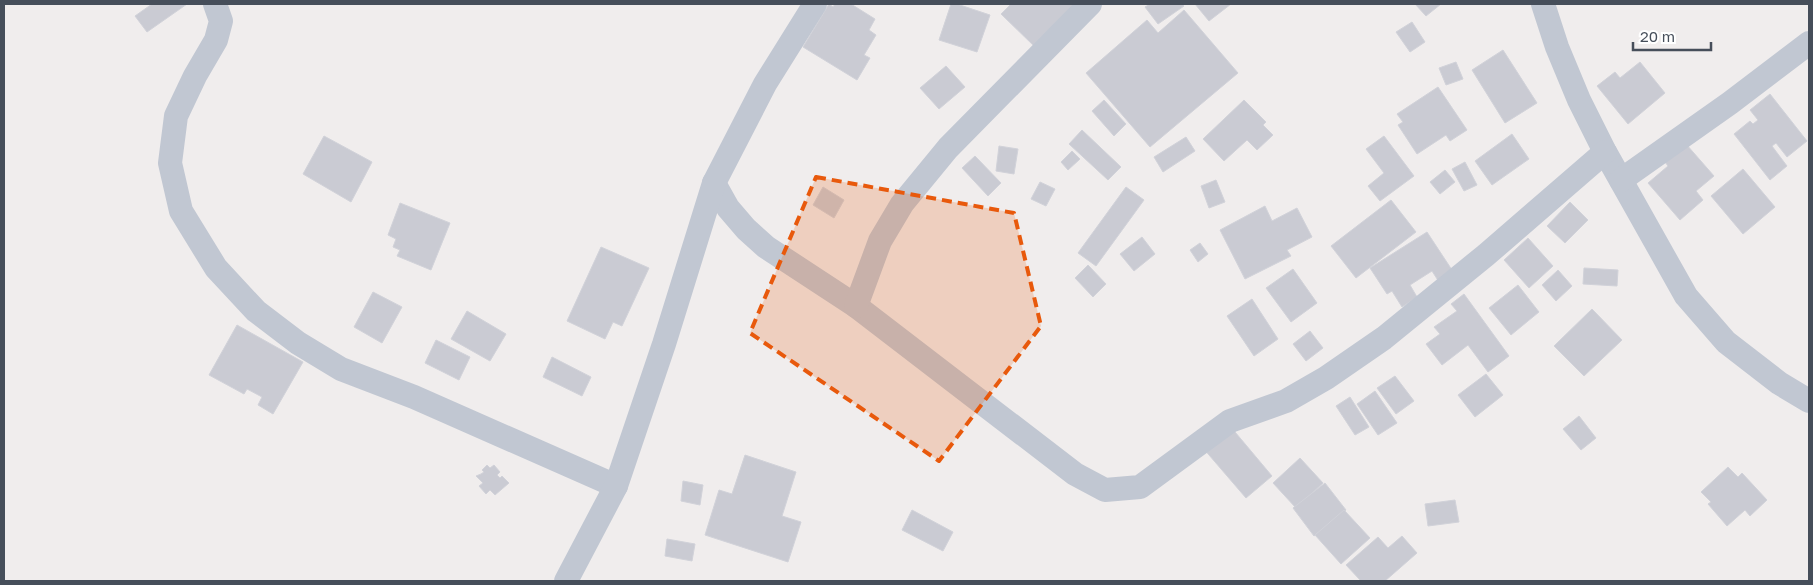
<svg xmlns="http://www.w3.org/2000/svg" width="1813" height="585" font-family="'Golos Text',sans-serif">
<rect width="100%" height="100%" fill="#f0eded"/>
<g fill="#cacbd3" stroke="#d1d2d9">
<path d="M152,4H187L147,32L135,16Z"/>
<path d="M829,4L833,7L835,4H851L875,19L869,30L876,35L864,55L870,58L857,80L803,47Z"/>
<path d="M951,4H957L990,15L977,52L939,40Z"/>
<path d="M1011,4H1071L1075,8L1035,47L1001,14Z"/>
<path d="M1150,4H1182L1184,6L1158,24L1145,7Z"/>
<path d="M1195,4H1231L1209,21Z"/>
<path d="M1415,4H1441L1426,16Z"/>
<path d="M1184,10L1238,73L1150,147L1086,73L1147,20L1158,33Z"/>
<path d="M1412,22L1425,42L1410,52L1396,32Z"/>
<path d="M1503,50L1537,103L1505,123L1472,70Z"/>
<path d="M1456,62L1463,79L1446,85L1439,68Z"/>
<path d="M1640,62L1665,93L1628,124L1597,86L1615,72L1620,78Z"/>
<path d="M946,66L965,87L939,109L920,88Z"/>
<path d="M1438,87L1467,130L1450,141L1446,135L1417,154L1398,125L1403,122L1397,114Z"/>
<path d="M1770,94L1807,141L1787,157L1776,143L1772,146L1787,166L1770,180L1734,134L1750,121L1753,124L1758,120L1750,110Z"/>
<path d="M1104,100L1126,124L1114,136L1092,111Z"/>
<path d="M1244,100L1266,122L1263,125L1273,135L1257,150L1247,140L1224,161L1203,139Z"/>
<path d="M1082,130L1121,167L1108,180L1069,144Z"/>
<path d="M1512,134L1529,159L1492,185L1475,161Z"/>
<path d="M324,136L372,162L351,202L303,174Z"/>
<path d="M1384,136L1414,176L1380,201L1368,186L1384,173L1366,149Z"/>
<path d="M1186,137L1195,151L1163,172L1154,157Z"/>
<path d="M1686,144L1714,176L1696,191L1703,200L1680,220L1648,183L1668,166L1665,162Z"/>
<path d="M999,146L1018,149L1014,174L996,171Z"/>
<path d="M1072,151L1080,159L1068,170L1061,162Z"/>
<path d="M975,156L1001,183L988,196L962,168Z"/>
<path d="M1465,162L1477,185L1464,191L1452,169Z"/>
<path d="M1743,169L1775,207L1743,234L1711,196Z"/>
<path d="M1445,170L1455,182L1440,194L1430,182Z"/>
<path d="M1216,180L1225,202L1209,208L1201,186Z"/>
<path d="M1040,182L1055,189L1046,206L1031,199Z"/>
<path d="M823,187L844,200L834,218L813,205Z"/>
<path d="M1126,187L1144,200L1096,266L1078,253Z"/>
<path d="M1391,200L1416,232L1356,278L1331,246Z"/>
<path d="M1570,202L1588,220L1565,243L1547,226Z"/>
<path d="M400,203L450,223L431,270L397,256L400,250L393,247L396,239L388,235Z"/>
<path d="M1265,206L1272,221L1297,208L1312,237L1287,250L1291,256L1245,279L1220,230Z"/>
<path d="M1427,232L1454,273L1439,282L1432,271L1410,285L1417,297L1402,307L1392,291L1387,294L1370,268Z"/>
<path d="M1142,237L1155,254L1134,271L1120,254Z"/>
<path d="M1528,238L1553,266L1529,288L1504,260Z"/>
<path d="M1200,243L1208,254L1198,262L1190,250Z"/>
<path d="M601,247L649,268L622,326L613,322L605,339L567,321Z"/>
<path d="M1088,265L1106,284L1093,297L1075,278Z"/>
<path d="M1584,268L1618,270L1617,286L1583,284Z"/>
<path d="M1293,269L1317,303L1291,322L1266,288Z"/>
<path d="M1558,270L1572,286L1556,301L1542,285Z"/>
<path d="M1518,285L1539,312L1511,335L1489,308Z"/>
<path d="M373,292L402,307L382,343L354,327Z"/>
<path d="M1464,294L1509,356L1488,372L1468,345L1442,365L1426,344L1440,334L1434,327L1457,311L1451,304Z"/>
<path d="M1252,299L1278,339L1254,356L1227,316Z"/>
<path d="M1592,309L1622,340L1584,376L1554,346Z"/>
<path d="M467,311L506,334L490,361L451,339Z"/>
<path d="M237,325L303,362L273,414L258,405L262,397L247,389L244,394L209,375Z"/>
<path d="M1310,331L1323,348L1306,361L1293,344Z"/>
<path d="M436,340L470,357L459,380L425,363Z"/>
<path d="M552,357L591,377L582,396L543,377Z"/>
<path d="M1486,374L1503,395L1475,417L1458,395Z"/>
<path d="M1395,376L1414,401L1396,414L1377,388Z"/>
<path d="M1375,391L1397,423L1378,435L1357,404Z"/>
<path d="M1350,397L1369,427L1355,435L1336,406Z"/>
<path d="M1579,416L1596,438L1581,450L1563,429Z"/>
<path d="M1230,426L1272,476L1246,498L1203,448Z"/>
<path d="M745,455L796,472L782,516L801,522L788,562L705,535L719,490L732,494Z"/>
<path d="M1300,458L1323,483L1296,508L1273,483Z"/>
<path d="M487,465L490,468L494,465L500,472L497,475L500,478L502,476L509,483L495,495L490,490L486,494L479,486L483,483L476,476L481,474L484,472L482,470Z"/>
<path d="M1728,467L1738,477L1742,473L1767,500L1750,516L1745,510L1727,526L1708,504L1711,502L1701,492Z"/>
<path d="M683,481L703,485L700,505L681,501Z"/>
<path d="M1325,483L1346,510L1314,536L1293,508Z"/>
<path d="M1455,500L1459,522L1428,526L1425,504Z"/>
<path d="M912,510L953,532L943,551L902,530Z"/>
<path d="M1344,510L1370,538L1341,564L1315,535Z"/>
<path d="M1402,536L1417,553L1385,581H1361L1346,565L1378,537L1388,548Z"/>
<path d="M667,539L695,544L692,561L665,556Z"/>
</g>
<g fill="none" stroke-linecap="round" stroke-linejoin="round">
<g stroke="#c1c7d2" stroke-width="24">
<path d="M215,4L221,21L216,40L195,76L176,116L170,163L181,211L216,268L256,311L298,343L341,369L414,397L616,486"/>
<path d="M1543,4L1557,47L1579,100L1605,152L1686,296L1726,342L1779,383L1809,401"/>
<path d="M1621,180L1730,103L1809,43"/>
<path d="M714,183L728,208L746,229L766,247L856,306L1075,474L1105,490L1140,487L1230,421L1286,401L1326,378L1384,338L1486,255L1605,152"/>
<path d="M856,306L880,241L902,204L948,148L1090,4"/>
<path d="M566,581L616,486L664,344L714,183L765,84L815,4"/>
</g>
</g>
<path fill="#e8590c" fill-opacity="0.2" stroke="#e8590c" stroke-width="4" stroke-dasharray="10 6" stroke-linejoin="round" d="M816,177L1014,213L1041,326L939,461L750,333Z"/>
<rect width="1813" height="585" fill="none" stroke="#464e5a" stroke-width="10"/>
<path d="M1633 42v8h78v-8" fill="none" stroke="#464e5a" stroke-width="2.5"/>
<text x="1640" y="42" font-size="15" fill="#464e5a" stroke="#ffffff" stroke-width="4" paint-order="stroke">20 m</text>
</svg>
